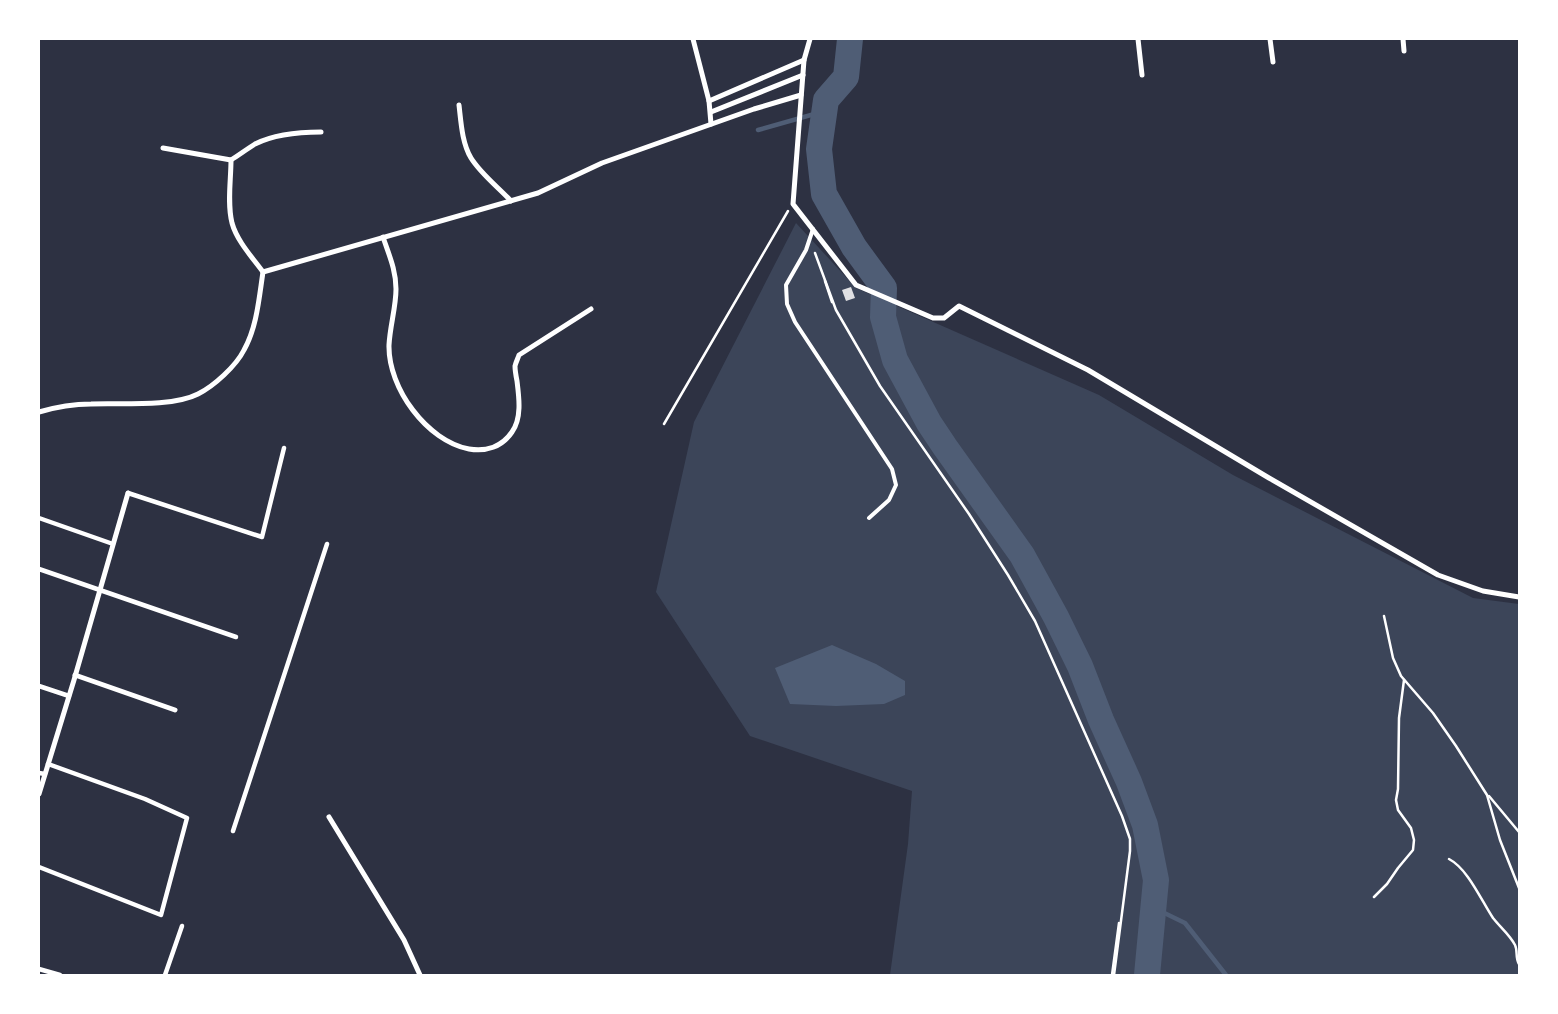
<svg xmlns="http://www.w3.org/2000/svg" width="1558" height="1014" font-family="'Alegreya Sans',sans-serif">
<rect width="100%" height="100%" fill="#2d3142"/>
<path fill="#3c4559" d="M796,223L856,288L1099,395L1233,475L1473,598L1519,604V975H890L908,844L912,791L750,736L656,592L694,422Z"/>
<path fill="#4f5d75" d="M832,645L876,664L905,681V695L884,704L836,706L790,704L775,668Z"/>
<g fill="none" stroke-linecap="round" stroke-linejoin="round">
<g stroke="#4f5d75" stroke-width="4.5">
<path d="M758,130L825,111"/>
<path d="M1154,908L1185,923L1226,975"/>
</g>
<path stroke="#4f5d75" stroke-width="26" d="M850,39L846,77L826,100L819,149L824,194L854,247L884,288L883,317L895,360L929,423L945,447L1022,555L1056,617L1080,666L1101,720L1129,782L1145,825L1156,880L1147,975"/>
</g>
<path fill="#e0e0e3" d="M851,287L855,298L846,301L842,290Z"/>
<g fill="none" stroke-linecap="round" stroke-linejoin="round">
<g stroke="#fff" stroke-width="2.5">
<path d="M815,253L836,310L880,386L969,514L1008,575L1035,621L1122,816L1130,839V851L1114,975"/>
<path d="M825,281L832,302"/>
<path d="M664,424L788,211"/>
<path d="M1384,616L1393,658L1401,676L1433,713L1456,746L1487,795L1500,840L1519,888"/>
<path d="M1489,796L1519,832"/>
<path d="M1449,859C1468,869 1481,900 1493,918C1500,927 1510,935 1515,945C1518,951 1515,958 1519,964"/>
<path d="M1374,897L1387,884L1398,868L1413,850L1414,840L1411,828L1398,810L1396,800L1398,789L1399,718L1404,680"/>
<path d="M1112,975L1119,923"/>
</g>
<path stroke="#fff" stroke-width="4" d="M813,229L806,250L786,285L787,304L795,322L892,469L896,485L889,500L869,518"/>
<g stroke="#fff" stroke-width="4.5">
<path d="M128,493L262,537L284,448"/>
<path d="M39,518L113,544"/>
<path d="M39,569L236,637"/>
<path d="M39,686L69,696"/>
<path d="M39,773L45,774"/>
<path d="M233,831L327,544"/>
<path d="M39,867L161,915L187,818L145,799L48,764"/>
<path d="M39,969L60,975"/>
<path d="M165,975L182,926"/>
</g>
<g stroke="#fff" stroke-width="5">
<path d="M693,39L709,101L711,124"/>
<path d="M810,39L804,60L793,204L856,285L933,318H944L959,306L1088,370L1269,478L1438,575L1483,591L1519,597"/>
<path d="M1138,39L1142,75"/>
<path d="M1270,39L1273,62"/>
<path d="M1403,39L1404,51"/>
<path d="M709,101L804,60"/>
<path d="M459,105C461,122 462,143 471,158C481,174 498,187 511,201"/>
<path d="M711,112L803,75"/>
<path d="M163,148L231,160C239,155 247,149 255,144C275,134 298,132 321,132"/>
<path d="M231,160C231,180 227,203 232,223C237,241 252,257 263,272"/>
<path d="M383,237C389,255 396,270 396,289C396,307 390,326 389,345C388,388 427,441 469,449C486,452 502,447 512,432C522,418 519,397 517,381C516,376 515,370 515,366C516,362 518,358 519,355L591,309"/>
<path d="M39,412C56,407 73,404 91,404C120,403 173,407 198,394C214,386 236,366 244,350C257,327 259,298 263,272L538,193L602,163L754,109L801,95"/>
<path d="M75,675L175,710"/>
<path d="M39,794L74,680L128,493"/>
<path d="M329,817L404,940L420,975"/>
</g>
</g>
<rect width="1558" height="1014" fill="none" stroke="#ffffff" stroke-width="80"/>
</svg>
